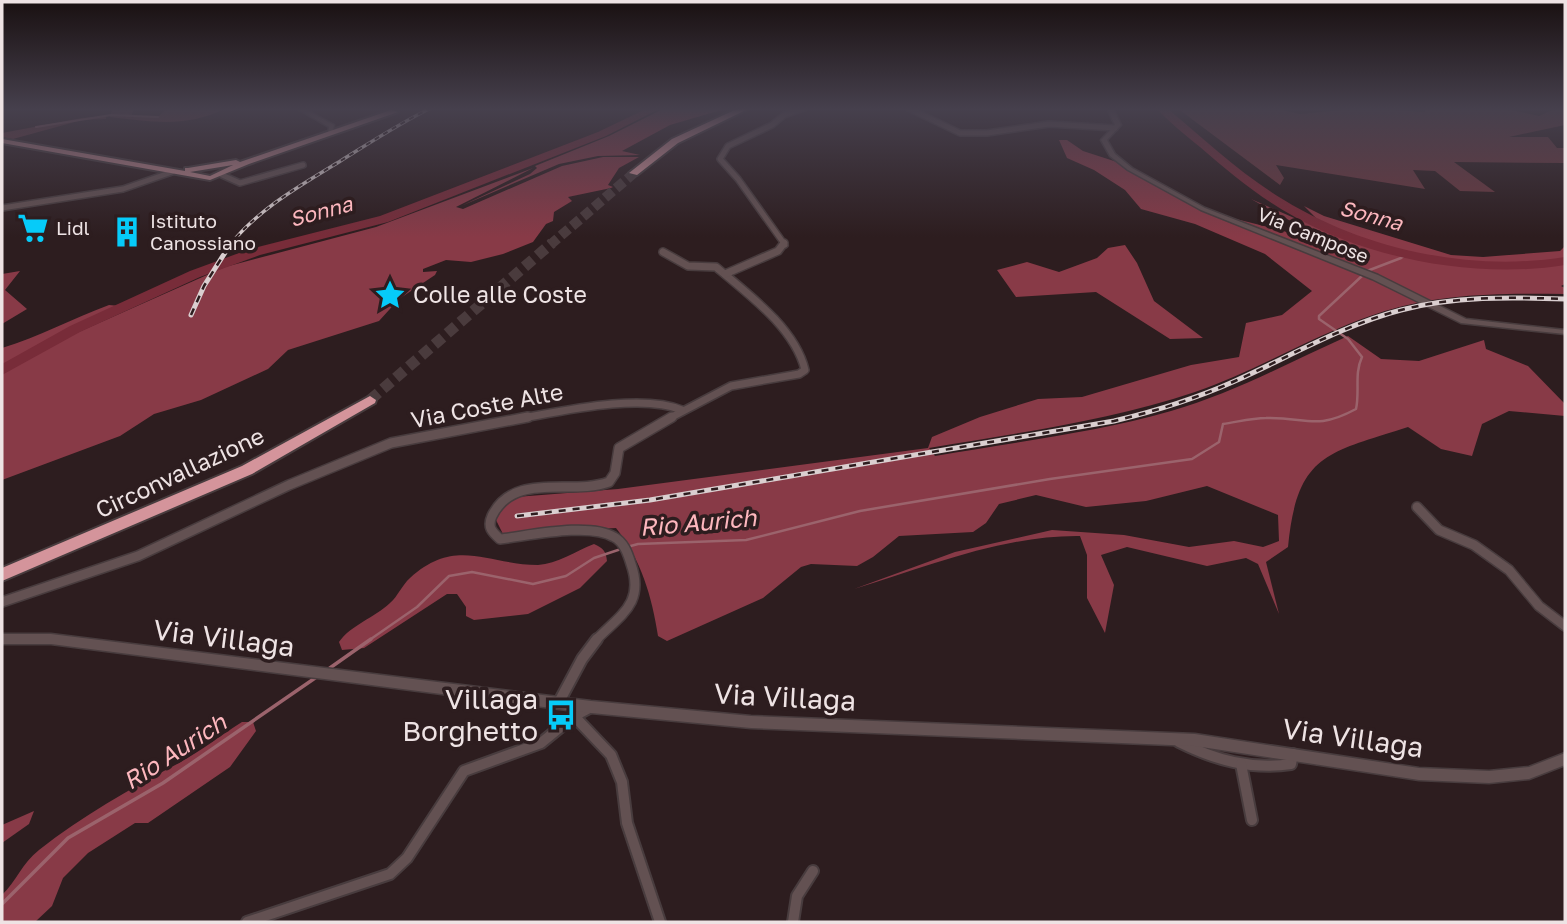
<svg xmlns="http://www.w3.org/2000/svg" width="1567" height="924" font-family="'Golos Text',sans-serif">
<rect width="100%" height="100%" fill="#2d1d1f"/>
<g fill="#6b383f">
<path d="M113,108H134L131,117L159,116L165,110L226,108C187,128 153,122 110,117Z"/>
<path d="M1177,108H1273L1300,114L1364,108L1425,112V108H1502L1539,116L1555,109H1565V125L1509,137H1548L1557,148H1565V163L1454,162L1495,192L1460,191L1435,171L1413,170L1425,189L1276,165L1284,178L1280,185Z"/>
<path d="M106,116V119L82,120L13,139L2,137V133L82,118Z"/>
</g>
<g fill="#883a47">
<path d="M665,108H728L670,125L622,151L640,155L598,156L559,164L461,206L530,174L537,168L535,166L609,136Z"/>
<path d="M1059,140H1067L1083,151L1117,162L1200,210L1280,230L1341,249L1251,199L1301,221L1316,218L1304,206L1324,216L1451,255L1483,257L1560,251L1565,246V284L1561,286L1565,288V294C1502,293 1436,293 1376,314C1313,335 1257,371 1195,392C1109,421 1017,433 929,448L935,456C1014,442 1094,433 1171,411C1233,393 1290,362 1348,336L1381,359L1419,361L1484,340L1486,349L1528,366L1565,404V416L1509,411L1482,424L1472,456L1441,449L1408,427C1328,453 1297,453 1288,547L1266,562L1279,614L1258,564L1246,558L1207,566L1127,547L1101,555L1114,585L1105,633L1087,598V555L1080,536C1004,535 926,567 854,589L955,552L1052,530L1124,535L1189,547L1234,541L1263,547L1279,541L1278,515L1207,486L1146,501L1086,507L1036,495L999,504L986,523L973,532L899,536L873,557L857,566L811,564L801,567L763,598L667,641L658,636C652,597 641,559 616,528L503,534L496,520L504,503L516,497L618,489L928,448L932,437L980,417L1038,399L1082,397L1191,365L1239,357L1246,323L1282,315L1312,291L1265,254L1195,224L1141,209L1125,190L1094,170L1067,158Z"/>
<path d="M603,157H639L619,168L608,185L613,187L611,188L568,197L572,201L554,212L553,221L546,224L533,242L503,254L471,262L446,260L423,269V272L437,271L435,275L399,299L379,321L288,350L268,369L201,400L154,414L120,436L2,480V374L74,334L225,267L376,227L533,168L456,207L463,209L562,166Z"/>
<path d="M1125,245L1137,263L1154,301L1203,338L1170,339L1096,292L1016,297L997,270L1027,262L1059,272L1097,258L1108,248Z"/>
<path d="M20,271L5,290L27,309L2,324V274Z"/>
<path d="M109,305L120,306L2,371V348C39,337 73,318 109,305Z"/>
<path d="M594,544C603,548 606,551 607,561L580,588L528,614L474,620L466,616V607L457,594H447L364,648L342,650L339,642C351,625 374,618 390,603C398,596 402,585 410,578C456,536 488,565 538,565C557,564 576,551 594,544Z"/>
<path d="M242,722H253L256,731L230,767L148,823H135L88,853L63,878L52,906L35,922H2V895C16,882 22,863 39,850C82,816 130,789 179,763C201,751 221,735 242,722Z"/>
<path d="M34,811L29,824L2,843V825Z"/>
</g>
<g fill="none" stroke-linecap="round" stroke-linejoin="round">
<path stroke="#9b636c" stroke-width="2" d="M36,127L111,115L158,117"/>
<g stroke="#9b636c" stroke-width="2.5">
<path d="M1367,271L1401,258L1409,252"/>
<path d="M627,547L638,544L746,540L860,511L1050,479L1192,459L1219,442L1223,424C1237,422 1252,418 1266,418C1307,417 1315,431 1356,409C1360,391 1354,374 1362,357L1348,339L1319,319V316L1363,275"/>
<path d="M368,641L417,607L449,576L472,572L533,584L566,576L594,558L621,549"/>
</g>
<g stroke="#9b636c" stroke-width="3.5">
<path d="M327,670L371,639"/>
<path d="M2,904L68,838L163,783L318,676"/>
</g>
<g fill="#782c39" fill-rule="evenodd">
<path d="M648,108H661L606,136L388,222L260,255L200,277L80,332L2,375V364L70,326L190,271L250,249L380,216L598,132Z"/>
<path d="M1156,108H1167C1205,140 1242,175 1284,200C1366,250 1471,272 1565,257V265C1479,279 1372,260 1295,217C1260,198 1230,173 1200,147C1185,135 1169,122 1156,108Z"/>
</g>
<path stroke="#4a3b3d" stroke-width="10" stroke-dasharray="10 4.5" stroke-linecap="butt" d="M550,245L634,173"/>
<path stroke="#4a3b3d" stroke-width="11" stroke-dasharray="11 6" stroke-linecap="butt" d="M370,400L552,243"/>
<g stroke="#483c3e" stroke-width="8">
<g id="minor-far3">
<path d="M908,108L960,133H987L1049,124L1115,128"/>
<path d="M222,175L240,183L303,165"/>
<path d="M2,208L123,189L172,172"/>
<path d="M785,245L738,179L720,159L728,146L772,125L784,115L804,108"/>
</g>
</g>
<g stroke="#483c3e" stroke-width="10">
<g id="minor-far2">
<path d="M663,252L688,266L716,267C748,294 795,328 805,370L799,374L731,386L668,419"/>
<path d="M725,274L778,251L784,243"/>
<path d="M518,419C563,411 641,393 682,410"/>
</g>
</g>
<g stroke="#483c3e" stroke-width="12">
<g id="minor-far1">
<path d="M1417,507L1439,530L1474,545L1509,570L1539,606L1565,626"/>
<path d="M2,602L138,556L289,485L391,443L528,417"/>
<path d="M595,641C620,615 645,604 631,564C628,554 624,542 614,537C589,522 528,536 500,539C492,532 487,527 492,516C514,471 571,496 609,482L615,473L619,448L672,417"/>
</g>
</g>
<g stroke="#483c3e" stroke-width="14">
<g id="minor">
<path d="M559,702L582,659L597,639"/>
<path d="M589,708L574,716L611,755L622,782L627,823L660,922"/>
<path d="M1179,742C1215,760 1251,770 1291,764L1293,754"/>
<path d="M1241,764L1252,820"/>
<path d="M247,922L390,874L407,858L464,771L541,743L574,716"/>
<path d="M793,922L797,896L813,871"/>
</g>
</g>
<g stroke="#483c3e" stroke-width="3">
<g id="tertiary">
<path d="M296,108H303L334,125L333,132L328,133L329,127Z"/>
<path d="M1107,108H1113L1121,125L1107,140L1115,154L1132,168L1205,208L1378,275L1466,319L1565,330V334L1461,323L1372,279L1201,210L1128,170L1110,156L1101,140L1115,125Z"/>
<path d="M2,634H51L591,701L751,716L1195,734L1419,768L1489,771L1529,767L1565,753V765L1529,779L1489,783L1419,780L1195,746L751,728L591,713L51,644H2Z"/>
</g>
</g>
<g stroke="#483c3e" stroke-width="4">
<path id="primary" d="M391,110L398,112L249,164L210,180L2,143V139L185,171V168H188L236,160L240,162ZM233,165L210,176L190,172Z"/>
</g>
<g stroke="#483c3e" stroke-width="4">
<g id="trunk">
<path d="M739,108H750L678,143L637,175L629,173L672,139Z"/>
<path d="M370,396L376,400L375,403L252,474L2,581V568L242,466Z"/>
</g>
</g>
<use href="#minor-far3" stroke="#635152" stroke-width="5"/>
<use href="#minor-far2" stroke="#635152" stroke-width="7"/>
<use href="#minor-far1" stroke="#635152" stroke-width="9"/>
<use href="#minor" stroke="#635152" stroke-width="10"/>
<use href="#tertiary" fill="#635152" fill-rule="evenodd"/>
<use href="#primary" fill="#b88389" fill-rule="evenodd"/>
<use href="#trunk" fill="#d4949b" fill-rule="evenodd"/>
<g stroke="#dacfd0" stroke-width="3.5">
<path id="rail-far1" d="M230,245C259,208 303,184 342,160C371,142 400,123 431,108"/>
</g>
<g stroke="#dacfd0" stroke-width="5">
<g id="rail">
<path d="M191,315L204,286L231,243"/>
<path d="M517,516L650,500L1114,421C1156,411 1195,399 1235,381C1289,357 1343,325 1401,310C1454,296 1510,297 1565,299"/>
</g>
</g>
<use href="#rail-far1" stroke="#2d1d1f" stroke-width="2" stroke-dasharray="5" stroke-linecap="butt"/>
<use href="#rail" stroke="#2d1d1f" stroke-width="2.5" stroke-dasharray="7" stroke-linecap="butt"/>
</g>
<linearGradient id="sky" x2="0" y2="1"><stop stop-color="#191011"/><stop offset="0.46" stop-color="#46404d"/><stop offset="1" stop-color="#46404d" stop-opacity="0"/></linearGradient>
<rect width="1567" height="237" fill="url(#sky)"/>
<defs>
<g id="supermarket-bare" transform="scale(2.415)"><path d="M-6-5.5h2.5l.6 2H6L4.5 2H-2.5L-4.4-4H-6ZM-1.5 3.2a1.3 1.3 0 1 0 .1 0ZM3 3.2a1.3 1.3 0 1 0 .1 0Z" fill="#06cbf9" stroke="#2d1d1f" stroke-width="2.5" paint-order="stroke"/></g>
<g id="building-bare" transform="scale(2.415)"><path d="M-4-6H4V6H1V3H-1V6H-4ZM-2.5-4.3h1.7v1.8h-1.7ZM.8-4.3h1.7v1.8H.8ZM-2.5-1h1.7V.8h-1.7ZM.8-1h1.7V.8H.8Z" fill="#06cbf9" stroke="#2d1d1f" stroke-width="2.5" paint-order="stroke"/></g>
<g id="sight-bare" transform="scale(2.415)"><path d="M0-6L1.8-2.2L6-1.7L2.9 1.2L3.7 5.4L0 3.3L-3.7 5.4L-2.9 1.2L-6-1.7L-1.8-2.2Z" fill="#06cbf9" stroke="#2d1d1f" stroke-width="2.5" paint-order="stroke"/></g>
<g id="bus-bare" transform="scale(2.415)"><path d="M-5-6H5V4H4V6H2V4H-2V6H-4V4H-5ZM-3.5-4V0h7V-4ZM-3.5 1.2v1.5H-2V1.2ZM2 1.2v1.5H3.5V1.2Z" fill="#06cbf9" stroke="#2d1d1f" stroke-width="2.5" paint-order="stroke"/></g>
</defs>
<g fill-rule="evenodd">
<use href="#supermarket-bare" x="33" y="228"/>
<use href="#building-bare" x="127" y="232"/>
<use href="#sight-bare" x="390" y="295"/>
<use href="#bus-bare" x="561" y="715"/>
</g>
<g text-anchor="middle" stroke-width="7" stroke-linejoin="round" paint-order="stroke">
<g font-size="19" fill="#eee3e4" stroke="#2d1d1f" text-anchor="start">
<text x="150" y="228">Istituto<tspan x="150" dy="22">Canossiano</tspan></text>
<text x="56" y="235">Lidl</text>
</g>
<g font-size="19" fill="#eee3e4" stroke="#2d1d1f">
<text transform="translate(1313 235) rotate(22)" y="7">Via Campose</text>
</g>
<g font-size="21" font-style="italic" fill="#fdb7be" stroke="#2d1d1f">
<text transform="translate(321 212) rotate(-15)" y="7">Sonna</text>
<text transform="translate(1371 216) rotate(15)" y="7">Sonna</text>
</g>
<g font-size="23" fill="#eee3e4" stroke="#2d1d1f" text-anchor="start">
<text x="413" y="303">Colle alle Coste</text>
</g>
<g font-size="23" fill="#eee3e4" stroke="#2d1d1f">
<text transform="translate(487 406) rotate(-11)" y="8">Via Coste Alte</text>
<text transform="translate(180 473) rotate(-25)" y="8">Circonvallazione</text>
</g>
<g font-size="24" font-style="italic" fill="#fdb7be" stroke="#2d1d1f">
<text transform="translate(698 523) rotate(-5)" y="8">Rio Aurich</text>
<text transform="translate(175 752) rotate(-33)" y="8">Rio Aurich</text>
</g>
<g font-size="28" fill="#eee3e4" stroke="#2d1d1f">
<text transform="translate(224 638) rotate(7)" y="10">Via Villaga</text>
<text transform="translate(785 697) rotate(3)" y="10">Via Villaga</text>
<text transform="translate(1353 738) rotate(8)" y="10">Via Villaga</text>
</g>
<g font-size="28" fill="#eee3e4" stroke="#2d1d1f" text-anchor="end">
<text x="538" y="709">Villaga<tspan x="538" dy="32">Borghetto</tspan></text>
</g>
</g>
<rect width="1567" height="924" fill="none" stroke="#eee3e4" stroke-width="7"/>
</svg>
